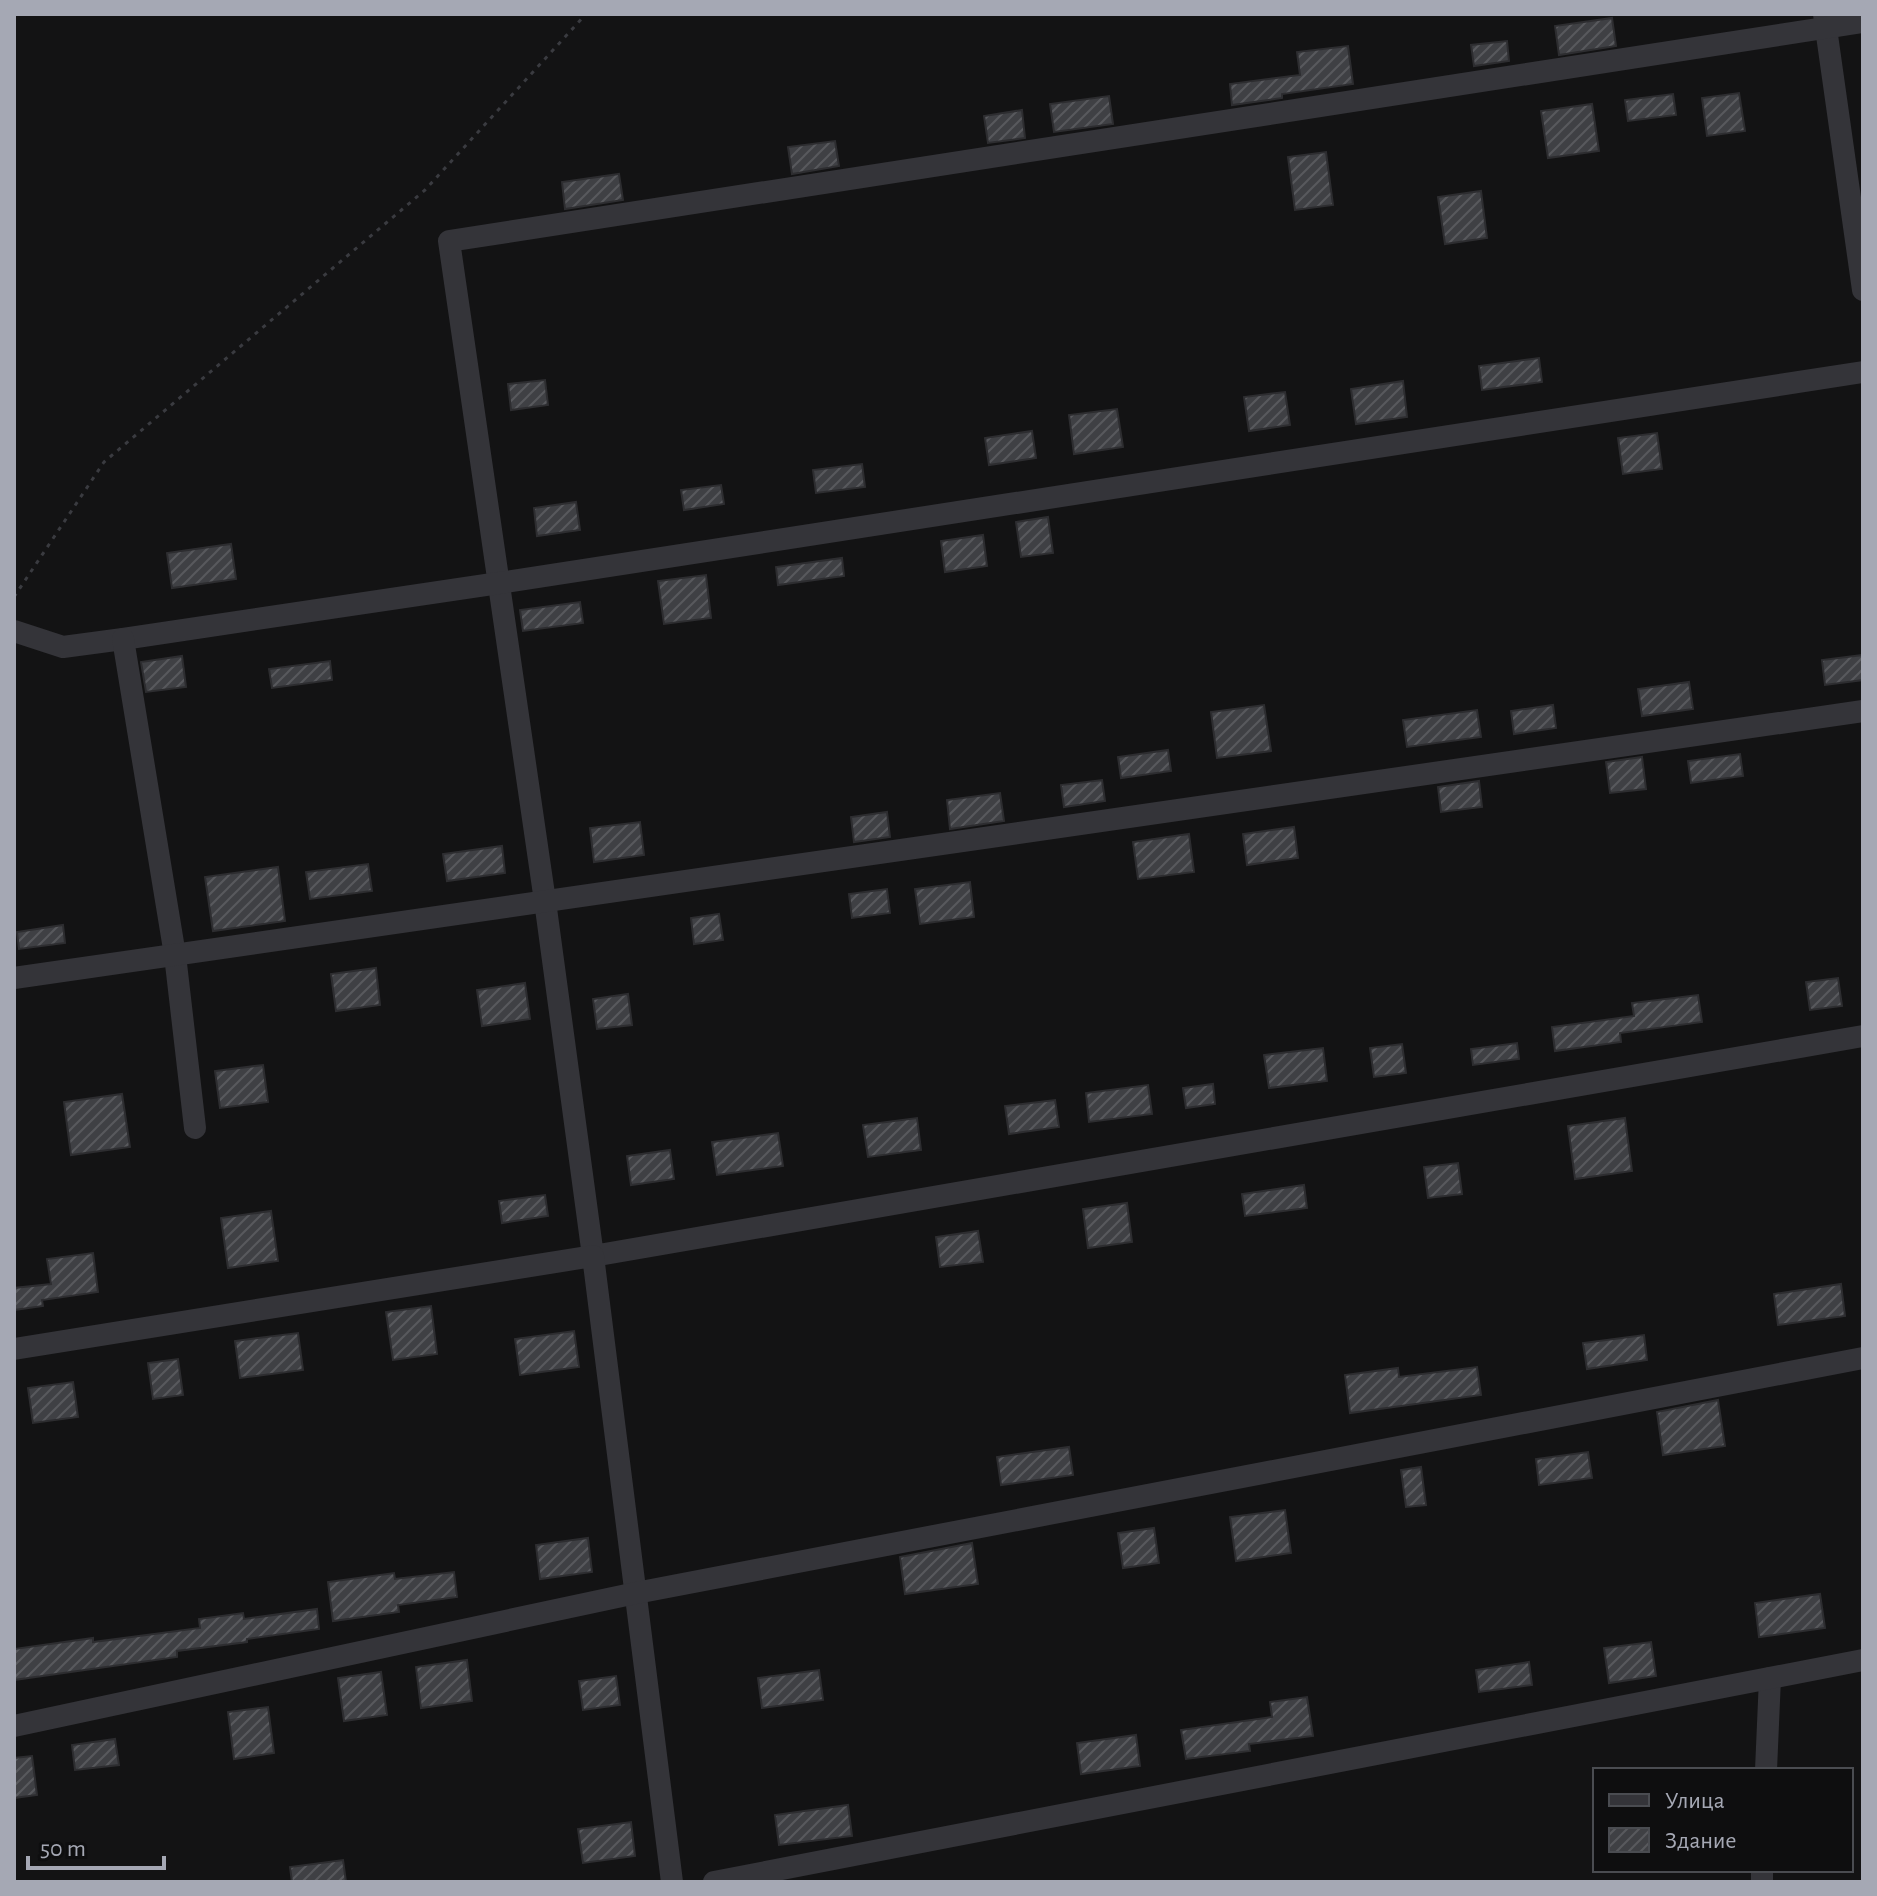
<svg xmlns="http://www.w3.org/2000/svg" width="1877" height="1896" font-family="'Alegreya Sans',sans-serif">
<defs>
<pattern id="building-hatch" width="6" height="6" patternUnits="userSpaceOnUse" patternTransform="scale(2)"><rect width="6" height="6" fill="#3f4044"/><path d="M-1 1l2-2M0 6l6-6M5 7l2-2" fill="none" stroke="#58595d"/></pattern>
</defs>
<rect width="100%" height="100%" fill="#131314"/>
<g fill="url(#building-hatch)" stroke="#2d2d30" stroke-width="2">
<path d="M1612,18L1616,46L1559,55L1555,26Z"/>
<path d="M1507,41L1509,61L1474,66L1471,45Z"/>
<path d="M1348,46L1353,84L1282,94V98L1232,105L1230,84L1300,75L1297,52Z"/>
<path d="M1739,93L1745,131L1707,136L1702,98Z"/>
<path d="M1673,94L1676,115L1628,121L1625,100Z"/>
<path d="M1109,96L1113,124L1054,132L1050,104Z"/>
<path d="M1592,104L1599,151L1548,158L1541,111Z"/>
<path d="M1022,110L1025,138L988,143L984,116Z"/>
<path d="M835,141L839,166L792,174L788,147Z"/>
<path d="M1326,152L1333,205L1295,210L1288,157Z"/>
<path d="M619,174L623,200L565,209L562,182Z"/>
<path d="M1481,191L1487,238L1445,244L1438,197Z"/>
<path d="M1539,358L1542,382L1482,390L1479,366Z"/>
<path d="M545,380L548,405L511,410L508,384Z"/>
<path d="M1403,381L1407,417L1356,424L1351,389Z"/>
<path d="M1285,392L1290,425L1249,431L1244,397Z"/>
<path d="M1117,409L1123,447L1074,454L1069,415Z"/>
<path d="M1032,431L1036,458L989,465L985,438Z"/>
<path d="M1657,433L1662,469L1623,474L1618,438Z"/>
<path d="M862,464L865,487L816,493L813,470Z"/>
<path d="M721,485L724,504L684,510L681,490Z"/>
<path d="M576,502L580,530L537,536L534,508Z"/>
<path d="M1048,517L1053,553L1021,557L1016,522Z"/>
<path d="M983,535L987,566L945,572L941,541Z"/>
<path d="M231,544L236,579L172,588L167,553Z"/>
<path d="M842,558L844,576L778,585L776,567Z"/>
<path d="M706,575L711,618L664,624L658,581Z"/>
<path d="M580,602L583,623L523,631L520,610Z"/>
<path d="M1863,655V680L1825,685L1822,660Z"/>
<path d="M182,656L186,687L146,692L141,662Z"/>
<path d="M330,661L332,680L272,688L269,669Z"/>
<path d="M1689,682L1693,709L1642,716L1638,689Z"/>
<path d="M1264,705L1271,751L1217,758L1211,712Z"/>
<path d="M1553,705L1556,728L1514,734L1511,711Z"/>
<path d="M1477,710L1481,737L1407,747L1403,720Z"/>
<path d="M1168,750L1171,771L1121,778L1118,757Z"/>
<path d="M1740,754L1743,776L1691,783L1688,761Z"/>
<path d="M1642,757L1646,789L1610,793L1606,762Z"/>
<path d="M1102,780L1105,801L1064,807L1061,785Z"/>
<path d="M1479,781L1482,807L1441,812L1438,787Z"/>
<path d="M1000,793L1004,821L950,829L947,800Z"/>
<path d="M887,812L890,837L854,842L851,817Z"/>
<path d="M640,822L644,855L594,862L590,828Z"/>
<path d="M1294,827L1298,858L1247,865L1243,834Z"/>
<path d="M1189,834L1194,872L1138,879L1133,842Z"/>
<path d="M502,846L505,873L447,881L443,854Z"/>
<path d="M368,864L372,891L310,899L306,872Z"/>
<path d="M278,867L285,921L213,931L205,877Z"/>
<path d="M970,882L974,917L920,924L915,889Z"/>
<path d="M887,889L890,913L852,918L849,894Z"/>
<path d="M719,914L723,940L694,944L691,918Z"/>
<path d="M63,925L65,943L19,949L17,932Z"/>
<path d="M376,968L380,1005L336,1011L331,974Z"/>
<path d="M1838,978L1842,1006L1810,1010L1806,982Z"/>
<path d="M525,983L530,1019L482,1026L477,990Z"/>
<path d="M628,994L632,1025L597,1029L593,999Z"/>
<path d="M1698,995L1702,1022L1620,1033L1621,1042L1555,1051L1552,1027L1634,1016L1632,1003Z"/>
<path d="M1517,1043L1519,1059L1473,1065L1471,1049Z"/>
<path d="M1402,1044L1406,1073L1374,1077L1370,1048Z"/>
<path d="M1323,1048L1327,1081L1269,1088L1264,1055Z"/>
<path d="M263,1065L268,1102L220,1108L215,1071Z"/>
<path d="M1213,1084L1215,1104L1186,1108L1183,1088Z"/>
<path d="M1148,1085L1152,1114L1089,1122L1086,1093Z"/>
<path d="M122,1094L130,1147L71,1155L64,1102Z"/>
<path d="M1055,1100L1059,1127L1009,1134L1005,1106Z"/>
<path d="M917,1118L921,1150L868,1157L863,1125Z"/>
<path d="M1625,1118L1632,1171L1575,1179L1568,1126Z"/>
<path d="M778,1133L783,1166L717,1175L712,1142Z"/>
<path d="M670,1150L674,1179L631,1185L627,1156Z"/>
<path d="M1458,1163L1462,1194L1428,1198L1424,1167Z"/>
<path d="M1304,1185L1307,1208L1245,1216L1242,1194Z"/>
<path d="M545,1195L548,1216L502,1223L499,1201Z"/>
<path d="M1127,1203L1132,1242L1088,1248L1083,1209Z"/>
<path d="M271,1211L278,1261L228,1268L221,1218Z"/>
<path d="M978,1231L983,1262L940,1267L936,1237Z"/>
<path d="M93,1253L98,1292L42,1300L43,1306L14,1310V1288L51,1284L47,1259Z"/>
<path d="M1841,1284L1845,1316L1778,1325L1774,1294Z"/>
<path d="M431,1306L437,1354L393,1360L386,1312Z"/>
<path d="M574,1331L579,1367L520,1375L515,1339Z"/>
<path d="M298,1333L303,1370L240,1378L235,1341Z"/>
<path d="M1644,1335L1647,1360L1587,1369L1583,1343Z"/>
<path d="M178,1359L183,1395L153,1399L148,1363Z"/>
<path d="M1477,1367L1481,1395L1350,1413L1345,1375L1398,1368L1399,1377Z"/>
<path d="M73,1382L78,1417L33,1423L28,1388Z"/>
<path d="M1718,1400L1725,1446L1663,1455L1657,1412Z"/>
<path d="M1069,1447L1073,1475L1001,1485L997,1457Z"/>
<path d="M1588,1452L1592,1478L1539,1485L1536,1459Z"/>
<path d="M1421,1467L1426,1505L1406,1507L1401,1470Z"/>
<path d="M1285,1510L1291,1553L1236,1561L1230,1517Z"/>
<path d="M1154,1528L1159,1563L1123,1568L1118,1533Z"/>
<path d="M588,1538L592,1572L540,1579L536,1545Z"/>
<path d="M972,1543L978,1584L905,1594L900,1557Z"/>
<path d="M454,1572L457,1597L398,1605L399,1612L333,1621L328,1582L394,1573L395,1579Z"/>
<path d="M1820,1594L1825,1628L1759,1637L1755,1603Z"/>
<path d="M317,1609L319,1629L247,1639V1642L177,1651V1657L14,1680V1649L93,1638V1642L200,1628L199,1619L243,1613L244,1619Z"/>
<path d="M1651,1642L1656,1676L1609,1683L1604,1648Z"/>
<path d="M467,1660L472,1701L421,1708L416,1667Z"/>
<path d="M1529,1662L1532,1685L1479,1692L1476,1670Z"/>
<path d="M819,1670L823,1700L762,1708L758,1678Z"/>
<path d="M381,1672L387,1715L344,1721L338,1678Z"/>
<path d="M616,1676L620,1705L583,1710L579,1681Z"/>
<path d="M1307,1697L1313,1736L1249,1744L1250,1751L1186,1759L1181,1730L1272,1717L1270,1702Z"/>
<path d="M268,1707L274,1753L234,1759L228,1712Z"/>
<path d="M1136,1735L1140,1766L1081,1774L1077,1743Z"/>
<path d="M115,1739L119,1765L75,1770L72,1745Z"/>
<path d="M32,1756L37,1795L14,1798V1758Z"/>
<path d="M848,1805L852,1836L779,1845L775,1815Z"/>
<path d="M631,1822L635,1856L583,1863L578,1829Z"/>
<path d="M343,1860L346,1882H292L290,1867Z"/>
</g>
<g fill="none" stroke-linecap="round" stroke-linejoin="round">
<path stroke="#3a3b40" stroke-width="3" stroke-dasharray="4 6" stroke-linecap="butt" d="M14,597L104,462L425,190L586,14"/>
<g stroke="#343439" stroke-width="22">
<path d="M1824,14L1863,290"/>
<path d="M1863,22L449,241L545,901L593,1256L1863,1036"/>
<path d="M14,631L63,647L123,639L499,583L1863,372"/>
<path d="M123,639L175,955L195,1128"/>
<path d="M14,978L1863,711"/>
<path d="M14,1349L593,1256L672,1882"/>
<path d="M14,1726L636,1593L1863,1358"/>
<path d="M1766,1770L1770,1678"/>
<path d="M714,1882L1863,1660"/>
<path d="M1762,1882V1870"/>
</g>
</g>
<rect width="1877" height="1896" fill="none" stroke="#a5a8b4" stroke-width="32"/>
<rect x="1593" y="1768" width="260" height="104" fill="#0e0e0f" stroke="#4a4c51" stroke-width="2"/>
<rect x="1609" y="1794" width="40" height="12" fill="#343439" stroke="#4a4c51" stroke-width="2"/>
<text x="1665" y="1808" font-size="24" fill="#a5a8b4">Улица</text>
<rect x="1609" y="1828" width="40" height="24" fill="url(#building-hatch)" stroke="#4a4c51" stroke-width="2"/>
<text x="1665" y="1848" font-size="24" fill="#a5a8b4">Здание</text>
<path d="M28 1856v12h136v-12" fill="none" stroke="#a5a8b4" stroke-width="4"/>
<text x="40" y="1856" font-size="24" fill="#a5a8b4" stroke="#0e0e0f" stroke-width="6" paint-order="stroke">50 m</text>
</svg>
